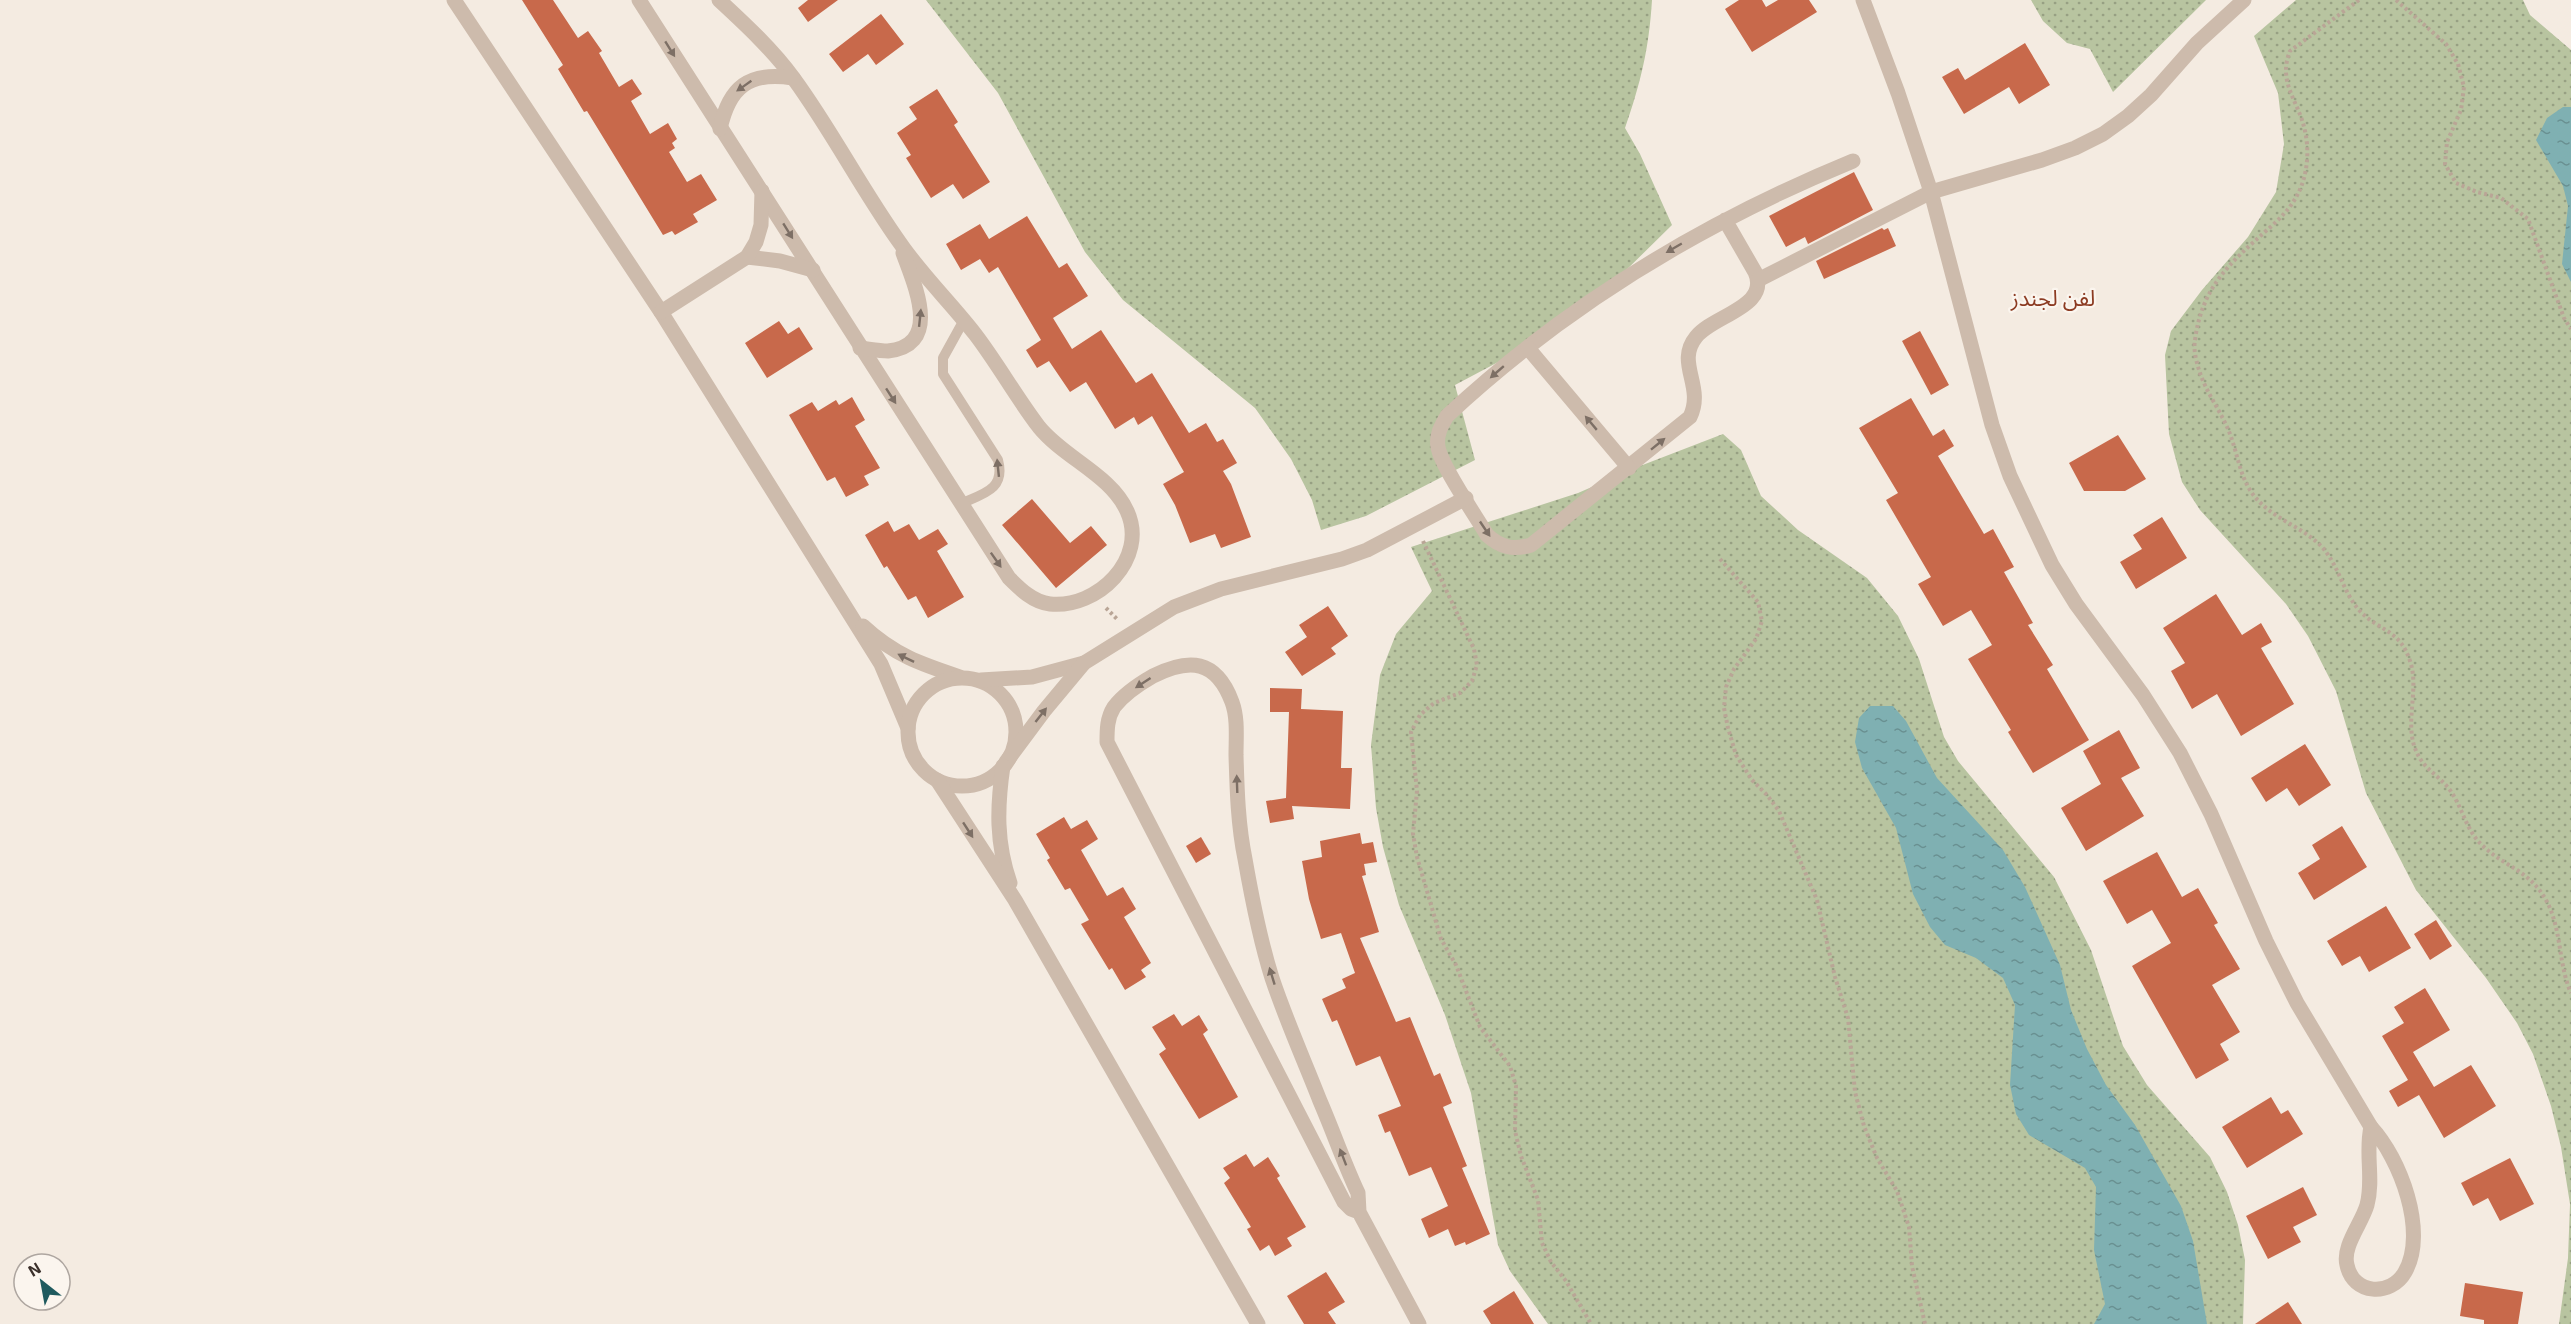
<svg xmlns="http://www.w3.org/2000/svg" width="2571" height="1324" font-family="'Exo 2','Noto Sans Arabic',sans-serif">
<defs>
<pattern id="grass-dots" width="8" height="8" patternUnits="userSpaceOnUse" patternTransform="scale(1.5)"><rect width="8" height="8" fill="#b8c4a0"/><path d="M2 2h.1M6 6h.1" fill="none" stroke="#97a083" stroke-width="1.8" stroke-linecap="round"/></pattern>
<pattern id="water-ripples" width="26" height="14" patternUnits="userSpaceOnUse" patternTransform="scale(1.5)"><rect width="26" height="14" fill="#7fb0b2"/><path d="M2 4q2-2 4 0t4 0M15 11q2-2 4 0t4 0" fill="none" stroke="#699091"/></pattern>
</defs>
<rect width="100%" height="100%" fill="#f4ebe1"/>
<g fill="url(#grass-dots)">
<path d="M926,0H1652C1649,48 1641,82 1625,128L1640,154L1672,225L1609,287L1536,342L1455,385L1475,460L1366,516L1321,530L1312,500L1291,459L1255,408L1123,300L1085,252L998,93Z"/>
<path d="M2031,0H2206L2113,92L2090,49L2067,43L2043,21Z"/>
<path d="M2296,0H2523L2530,15L2571,50V1324H2559L2568,1258L2570,1204L2561,1147L2551,1106L2533,1054L2517,1023L2486,978L2416,890L2366,793L2336,691L2308,636L2286,604L2200,510L2182,482L2169,434L2165,355L2171,331L2202,290L2248,237L2276,192L2284,144L2278,93L2254,36Z"/>
<path d="M1723,434L1741,450L1761,496L1798,530L1867,578L1898,616L1919,659L1944,737L1958,761L2054,877L2091,950L2123,1046L2147,1085L2210,1157L2227,1192L2238,1225L2245,1260L2243,1324H1548L1510,1271L1498,1245L1471,1093L1445,1015L1399,905L1383,847L1376,808L1371,745L1380,675L1396,634L1432,591L1411,547L1578,493L1640,466Z"/>
</g>
<g fill="url(#water-ripples)">
<path d="M2563,107H2571V282L2562,264L2568,206L2563,186L2536,140L2547,118Z"/>
<path d="M1870,706H1893L1906,721L1937,778L2003,850L2025,887L2060,965L2071,1010L2087,1049L2106,1085L2135,1125L2181,1206L2193,1241L2207,1324H2094L2105,1304L2094,1250L2096,1187L2085,1168L2029,1135L2016,1114L2010,1085L2015,1005L2003,978L1976,958L1945,945L1930,927L1913,894L1896,828L1862,768L1855,742L1859,718Z"/>
</g>
<g fill="#c8694b">
<path d="M522,0H553L578,38L588,31L602,51L599,53L619,87L632,79L642,94L631,101L650,134L668,123L677,139L672,143L675,148L669,152L687,182L701,174L717,200L693,214L698,222L675,235L672,231L663,235L587,111L584,112L558,69L563,65Z"/>
<path d="M808,0H838L808,22L798,8Z"/>
<path d="M1739,0H1762L1766,7L1778,0H1809L1817,12L1752,52L1725,9Z"/>
<path d="M881,14L904,44L876,65L868,54L843,72L829,54Z"/>
<path d="M2025,43L2050,85L2019,104L2009,87L1964,114L1942,77L1958,68L1965,80Z"/>
<path d="M937,89L958,122L954,125L990,182L963,199L953,184L931,198L906,158L911,155L897,133L917,119L909,107Z"/>
<path d="M1854,172L1873,210L1808,244L1805,237L1786,247L1769,216Z"/>
<path d="M1027,216L1059,268L1067,263L1088,296L1053,318L1072,349L1101,330L1136,383L1152,373L1189,433L1206,423L1217,442L1223,439L1237,463L1223,471L1231,484L1251,537L1221,548L1215,534L1190,543L1175,505L1163,484L1184,472L1152,416L1138,425L1134,417L1115,429L1086,382L1070,392L1049,361L1037,368L1026,350L1041,340L998,267L989,273L980,259L961,270L946,244L980,224L989,239Z"/>
<path d="M1882,228L1884,230L1888,228L1896,246L1824,279L1816,261Z"/>
<path d="M779,321L788,334L799,327L813,349L767,378L745,343Z"/>
<path d="M1920,331L1949,385L1931,395L1902,341Z"/>
<path d="M852,397L865,420L855,426L880,468L864,476L869,485L846,497L835,477L827,481L789,415L812,402L818,411L836,400L839,405Z"/>
<path d="M1911,398L1933,436L1944,429L1954,446L1938,456L1984,534L1993,529L2014,567L2004,572L2033,623L2028,625L2053,665L2047,669L2089,740L2033,773L2008,732L2011,730L1968,659L1992,645L1971,610L1943,626L1918,584L1931,577L1886,500L1898,493L1859,428Z"/>
<path d="M2118,435L2146,479L2125,491H2084L2069,463Z"/>
<path d="M1032,499L1070,543L1091,526L1107,545L1056,588L1002,525Z"/>
<path d="M2162,517L2187,558L2136,589L2120,562L2142,549L2133,535Z"/>
<path d="M888,521L894,532L909,524L919,540L938,529L948,544L937,551L964,597L928,618L916,596L908,600L887,566L884,568L865,535Z"/>
<path d="M2216,594L2242,635L2261,623L2272,642L2261,648L2294,704L2241,736L2217,694L2192,709L2171,671L2185,663L2163,628Z"/>
<path d="M1328,606L1348,636L1331,648L1336,654L1302,676L1285,652L1307,637L1299,625Z"/>
<path d="M1270,688L1302,689L1301,709L1343,711L1341,768H1352L1350,809L1292,806L1294,819L1270,823L1266,801L1286,798L1289,712H1270Z"/>
<path d="M2119,730L2140,768L2121,778L2144,816L2086,851L2061,808L2101,784L2083,751Z"/>
<path d="M2305,744L2331,785L2299,806L2287,788L2266,802L2251,778Z"/>
<path d="M1064,817L1071,829L1087,820L1098,839L1081,850L1085,857L1107,896L1123,887L1136,909L1124,917L1151,963L1141,970L1146,977L1125,990L1112,968L1109,970L1081,924L1089,920L1070,888L1065,890L1047,860L1050,858L1036,834Z"/>
<path d="M2342,826L2367,867L2314,900L2298,873L2320,859L2312,845Z"/>
<path d="M1360,833L1362,844L1373,842L1377,862L1364,864L1366,875L1362,876L1379,932L1360,938L1396,1022L1410,1017L1434,1076L1440,1073L1452,1103L1443,1107L1467,1166L1462,1168L1490,1234L1466,1245L1465,1242L1455,1246L1448,1229L1429,1238L1421,1219L1448,1206L1431,1167L1409,1176L1390,1131L1385,1133L1378,1115L1401,1106L1380,1056L1356,1066L1337,1020L1332,1022L1322,999L1346,988L1342,979L1355,973L1341,933L1321,939L1309,899L1302,861L1322,857L1320,841Z"/>
<path d="M1201,837L1211,854L1196,863L1186,846Z"/>
<path d="M2157,852L2182,897L2198,888L2218,923L2214,925L2240,969L2212,985L2240,1032L2220,1044L2229,1060L2196,1079L2132,966L2171,943L2152,910L2127,924L2103,881Z"/>
<path d="M2386,906L2411,948L2369,972L2360,956L2342,966L2327,941Z"/>
<path d="M2436,920L2452,946L2430,960L2414,934Z"/>
<path d="M2425,988L2450,1030L2413,1052L2434,1087L2471,1065L2496,1106L2444,1138L2419,1095L2398,1107L2389,1091L2408,1080L2382,1036L2404,1023L2394,1007Z"/>
<path d="M1174,1014L1182,1026L1199,1015L1208,1030L1203,1034L1238,1097L1199,1119L1159,1054L1166,1049L1152,1027Z"/>
<path d="M2271,1097L2281,1114L2288,1110L2303,1134L2247,1168L2222,1127Z"/>
<path d="M1246,1154L1254,1167L1268,1157L1280,1176L1277,1178L1306,1227L1287,1238L1292,1246L1275,1256L1269,1245L1260,1251L1247,1229L1251,1227L1224,1183L1230,1178L1223,1168Z"/>
<path d="M2510,1158L2534,1204L2500,1221L2488,1198L2473,1206L2461,1183Z"/>
<path d="M2303,1187L2317,1215L2293,1227L2301,1242L2268,1259L2246,1216Z"/>
<path d="M1326,1272L1345,1302L1328,1312L1336,1324H1304L1287,1296Z"/>
<path d="M2465,1283L2523,1292L2518,1324H2484V1320L2460,1316Z"/>
<path d="M1514,1291L1534,1324H1491L1483,1311Z"/>
<path d="M2288,1302L2302,1324H2255Z"/>
</g>
<g fill="none" stroke-linecap="round" stroke-linejoin="round">
<g stroke="#b9a596" stroke-width="4" stroke-dasharray="3 3" stroke-linecap="butt">
<path d="M2359,0L2290,51C2277,83 2299,101 2305,131C2309,149 2308,169 2301,187C2294,205 2281,218 2267,230C2229,264 2202,287 2195,340C2193,350 2197,364 2200,373C2207,394 2222,413 2230,434C2238,455 2240,479 2255,497C2273,519 2303,527 2322,547C2339,566 2343,592 2359,610C2378,631 2400,629 2410,661C2421,693 2400,729 2421,760C2429,772 2444,780 2452,793C2463,810 2467,832 2483,846C2505,867 2529,870 2546,900C2562,929 2558,964 2571,993"/>
<path d="M2396,0L2446,44L2458,64L2464,87L2461,110L2447,142L2445,164L2456,183L2477,192L2501,198L2528,219L2564,318L2571,329"/>
<path d="M1423,541L1474,649L1477,665L1472,681L1460,693L1434,703L1420,715L1411,732L1417,791L1413,834L1417,857L1441,939L1456,965L1480,1027L1510,1066L1516,1086L1515,1131L1521,1156L1538,1200L1542,1243L1551,1262L1566,1281L1591,1324"/>
<path d="M1720,559L1758,602L1762,621L1756,639L1734,669L1726,687L1724,708L1728,728L1736,755L1752,780L1767,795L1779,811L1817,900L1835,977L1848,1018L1855,1092L1864,1126L1877,1158L1897,1191L1909,1227L1912,1266L1925,1324"/>
<path d="M1106,608L1118,620"/>
</g>
<path stroke="#cdbbac" stroke-width="10" d="M960,504C982,494 1006,490 998,460L943,374V358L964,320"/>
<g stroke="#cdbbac" stroke-width="15">
<path d="M454,0L661,312L881,664L908,728"/>
<path d="M639,0L1009,578C1020,589 1033,602 1050,604C1097,609 1149,559 1127,511C1111,475 1064,458 1039,427C1016,397 998,364 975,334C951,303 922,275 900,243C862,190 832,131 794,79C773,50 745,24 719,0"/>
<path d="M1863,0L1898,93L1931,192L1992,425L2010,476L2052,565L2076,604L2143,695L2180,753L2211,814L2266,941L2297,1003L2371,1127"/>
<path d="M720,129C729,87 749,71 793,78"/>
<path d="M1725,220L1755,272C1771,307 1713,315 1696,337C1675,363 1705,386 1690,417L1531,545C1514,550 1501,548 1487,535C1476,516 1441,466 1438,447C1436,435 1441,426 1447,416C1565,306 1704,222 1853,161"/>
<path d="M747,257L780,261L813,270"/>
<path d="M1758,280L1931,192L2042,160L2075,148L2103,134L2128,116L2151,95L2197,43L2244,0"/>
<path d="M661,312L747,257L756,242L761,225L762,191"/>
<path d="M860,348C869,349 879,351 888,351C943,345 914,284 903,253"/>
<path d="M1528,348L1629,468"/>
<path d="M863,626C894,655 921,664 960,677"/>
<circle cx="962" cy="732" r="54"/>
<path d="M981,680L1032,677L1084,663"/>
<path d="M1006,762L1044,711L1084,663L1174,607L1221,589L1342,559L1367,550L1466,498"/>
<path d="M1003,766C997,807 996,843 1010,883"/>
<path d="M937,780L1015,900L1258,1324"/>
<path d="M2371,1127C2400,1158 2428,1232 2405,1272C2391,1297 2353,1295 2347,1265C2342,1246 2362,1223 2367,1205C2374,1179 2365,1153 2371,1127Z"/>
<path d="M1359,1212L1351,1209L1344,1202L1107,742C1107,730 1107,718 1114,707C1124,694 1139,684 1153,676C1189,658 1216,659 1232,702C1238,718 1236,738 1236,755C1237,790 1238,825 1245,859C1252,899 1260,940 1272,978C1286,1020 1304,1060 1320,1101C1333,1131 1344,1163 1358,1193L1359,1212L1419,1324"/>
</g>
</g>
<defs><path id="oneway-solid" d="M-6-.8H1V-3.2L6.5 0L1 3.2V.8H-6Z" transform="scale(1.5)"/></defs>
<g fill="#7d6f65">
<use href="#oneway-solid" transform="translate(670 49) rotate(58)"/>
<use href="#oneway-solid" transform="translate(744 86) rotate(145)"/>
<use href="#oneway-solid" transform="translate(788 231) rotate(58)"/>
<use href="#oneway-solid" transform="translate(1674 248) rotate(150)"/>
<use href="#oneway-solid" transform="translate(920 318) rotate(-84)"/>
<use href="#oneway-solid" transform="translate(1497 372) rotate(139)"/>
<use href="#oneway-solid" transform="translate(891 396) rotate(57)"/>
<use href="#oneway-solid" transform="translate(1591 423) rotate(-130)"/>
<use href="#oneway-solid" transform="translate(1658 444) rotate(-39)"/>
<use href="#oneway-solid" transform="translate(998 468) rotate(-96)"/>
<use href="#oneway-solid" transform="translate(1485 529) rotate(56)"/>
<use href="#oneway-solid" transform="translate(996 560) rotate(55)"/>
<use href="#oneway-solid" transform="translate(906 658) rotate(-154)"/>
<use href="#oneway-solid" transform="translate(1143 683) rotate(147)"/>
<use href="#oneway-solid" transform="translate(1041 715) rotate(-52)"/>
<use href="#oneway-solid" transform="translate(1237 784) rotate(-92)"/>
<use href="#oneway-solid" transform="translate(968 830) rotate(57)"/>
<use href="#oneway-solid" transform="translate(1272 976) rotate(-107)"/>
<use href="#oneway-solid" transform="translate(1343 1157) rotate(-111)"/>
</g>
<g text-anchor="middle" stroke-width="4.5" stroke-linejoin="round" paint-order="stroke">
<g font-size="22" fill="#8c3b22" stroke="#fbf5ee">
<text x="2053" y="306">لفن لجندز</text>
</g>
</g>
<g transform="translate(42 1282) rotate(329)"><circle r="28" fill="#fbf5ee" stroke="#aea6a0" stroke-width="1.5"/>
<path d="M0-4.5L10 22L0 15L-10 22Z" fill="#1f5a5e"/>
<text y="-9" font-size="16" font-weight="bold" text-anchor="middle" fill="#3b302b">N</text>
</g>
</svg>
